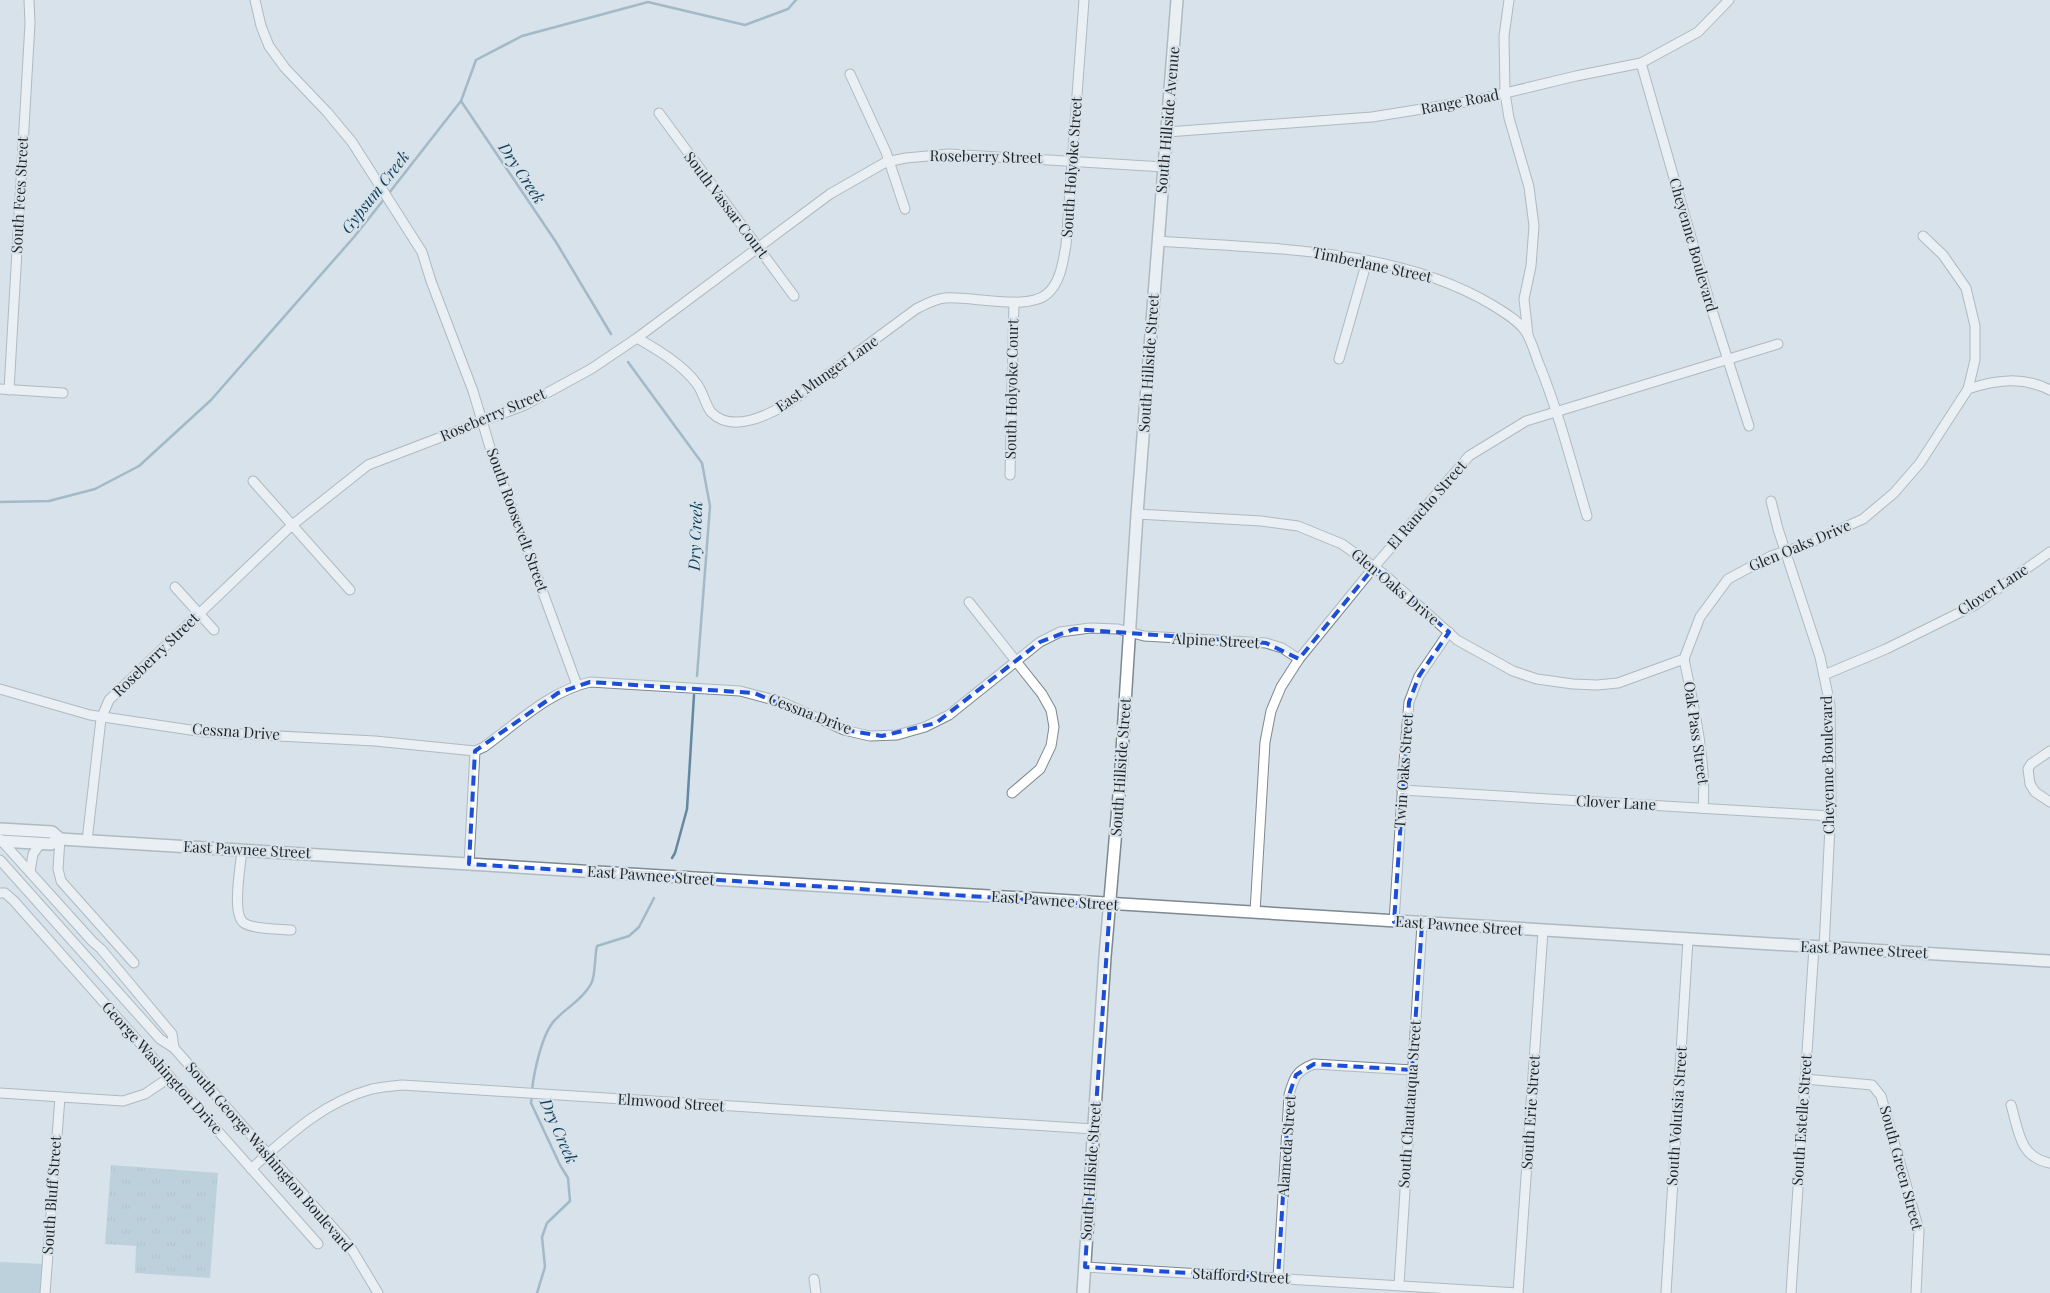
<svg xmlns="http://www.w3.org/2000/svg" width="2050" height="1293" font-family="'Playfair Display',serif">
<defs>
<pattern id="park-tufts" width="24" height="20" patternUnits="userSpaceOnUse" patternTransform="scale(1.25)"><rect width="24" height="20" fill="#9ebccf"/><path d="M3 7l-1-3M5 7V3M7 7l1-3M15 17l-1-3M17 17v-4M19 17l1-3" fill="none" stroke="#88a1b2"/></pattern>
</defs>
<rect width="100%" height="100%" fill="#d7e2ea"/>
<path fill="#9ebccf" d="M0,1262L43,1264L41,1293H0Z"/>
<path fill="url(#park-tufts)" d="M111,1165L218,1173L210,1278L135,1273L136,1246L105,1244Z"/>
<g fill="none" stroke-linecap="round" stroke-linejoin="round">
<g stroke="#63889f" stroke-width="2.5">
<path d="M461,101L556,242L611,334"/>
<path d="M389,193L461,101L476,60L522,36L648,2L745,25L788,9L796,0"/>
<path d="M628,362L702,463L710,506L697,676"/>
<path d="M0,502L49,501L95,489L139,466L211,400L354,237L385,198"/>
<path d="M672,858L675,853L687,809L694,695"/>
<path d="M532,1090C534,1072 542,1033 555,1020C566,1008 583,999 591,984C596,975 594,958 597,946L629,936L639,927L654,898"/>
<path d="M532,1095L531,1103L560,1165L568,1178L570,1201L547,1223L542,1237L545,1267L537,1293"/>
</g>
<g stroke="#7d888f" stroke-width="11">
<g id="minor">
<path d="M255,0L261,26L269,46L285,68L327,112L352,142L422,252L431,281L473,391L492,454L577,685"/>
<path d="M1509,0L1504,36L1505,93L1509,118L1529,187L1534,226L1531,266L1524,299L1528,335"/>
<path d="M1641,63L1711,307L1749,426"/>
<path d="M850,74L886,152L905,209"/>
<path d="M659,113L794,296"/>
<path d="M1167,132L1372,117L1472,101L1576,76L1641,63L1698,32L1729,0"/>
<path d="M1923,236L1943,255L1966,288L1975,326V360L1968,389"/>
<path d="M1158,241C1268,249 1397,247 1494,306C1505,313 1519,321 1526,332C1532,342 1535,354 1539,364C1559,413 1572,465 1587,516"/>
<path d="M637,338C658,350 682,364 697,384C703,392 705,404 711,412C732,434 768,415 789,403L916,309C926,304 934,299 945,298C971,296 1027,311 1047,294C1061,282 1063,261 1066,245L1084,0"/>
<path d="M1339,359L1367,261"/>
<path d="M0,389L63,393"/>
<path d="M9,390L30,23L29,0"/>
<path d="M1010,475L1014,302"/>
<path d="M253,481L350,590"/>
<path d="M1771,501L1778,529L1820,657L1830,705L1831,806L1824,948"/>
<path d="M1137,514L1261,521L1298,526L1342,544L1385,575L1457,640L1513,671L1537,679L1573,684L1597,685L1618,683L1684,659L1700,617L1728,579L1771,556L1805,545L1863,519L1894,493L1920,463L1968,389C1995,380 2023,376 2050,390"/>
<path d="M175,587L214,630"/>
<path d="M969,602L1042,694L1051,710L1054,727L1051,746L1040,769L1012,793"/>
<path d="M1684,659C1693,703 1707,763 1703,808"/>
<path d="M1824,675L1886,649L1975,605L2050,552"/>
<path d="M0,689L90,715L204,732L375,741L475,751L484,747C517,723 550,691 590,682L740,691L782,702L844,730L870,736L897,735L925,727L949,715L1040,642L1060,632L1090,628L1118,629L1144,636L1266,643L1282,648L1299,659"/>
<path d="M2050,751L2031,764L2028,769L2030,784L2035,792L2050,802"/>
<path d="M1402,790L1831,816"/>
<path d="M0,839L92,941L101,949L172,1034L174,1048"/>
<path d="M60,839L58,869L61,881L134,963"/>
<path d="M87,841L101,719L109,700L291,526L368,465L525,405L591,369L637,338L830,194L886,162L906,158L949,154L1164,167"/>
<path d="M242,850C241,864 231,914 244,923C252,929 280,929 291,930"/>
<path d="M0,860L160,1039L174,1048L351,1248L378,1293"/>
<path d="M469,864L475,751"/>
<path d="M30,872L33,854L40,844"/>
<path d="M0,893H5L14,901L318,1244"/>
<path d="M1255,912L1265,742L1271,711L1281,687L1299,659L1374,567L1469,456L1526,421L1778,344"/>
<path d="M1394,922L1405,749L1409,702L1419,676L1449,632"/>
<path d="M1805,1079L1872,1085L1881,1096L1919,1230L1916,1293"/>
<path d="M0,1093L123,1101L145,1094L170,1077"/>
<path d="M2011,1105C2019,1131 2019,1157 2050,1163"/>
<path d="M251,1169C288,1136 323,1102 372,1089C381,1087 392,1086 402,1085L1094,1129"/>
<path d="M1085,1267L1518,1293"/>
<path d="M1278,1278L1289,1095C1294,1077 1296,1071 1314,1064L1412,1070"/>
<path d="M814,1279L816,1293"/>
<path d="M1399,1285L1422,924"/>
<path d="M45,1293L60,1097"/>
<path d="M1518,1293L1543,931"/>
<path d="M1666,1293L1688,940"/>
<path d="M1791,1293L1814,947"/>
</g>
</g>
<g stroke="#7d888f" stroke-width="14">
<g id="major">
<path d="M0,829L52,832L60,839"/>
<path d="M0,841L51,844L60,839L2050,961"/>
<path d="M1083,1293L1105,957L1120,783L1137,514L1177,0"/>
</g>
</g>
<use href="#minor" stroke="#fff" stroke-width="9"/>
<use href="#major" stroke="#fff" stroke-width="11"/>
</g>
<path d="M0 0H2050V1293H0ZM1374,567L1449,632L1419,676L1409,702L1394,922L1422,924L1412,1070L1314,1064L1296,1075L1289,1095L1278,1278L1085,1267L1110,905L469,864L475,751L558,693L590,682L754,693L844,730L882,736L936,723L1040,642L1074,629L1266,643L1299,659Z" fill="#d7e2ea" fill-opacity=".55" fill-rule="evenodd"/>
<path fill="none" stroke="#1d4ed8" stroke-width="4" stroke-dasharray="10 6" stroke-linejoin="round" d="M1374,567L1449,632L1419,676L1409,702L1394,922L1422,924L1412,1070L1314,1064L1296,1075L1289,1095L1278,1278L1085,1267L1110,905L469,864L475,751L558,693L590,682L754,693L844,730L882,736L936,723L1040,642L1074,629L1266,643L1299,659Z"/>
<g text-anchor="middle" stroke-width="4.5" stroke-linejoin="round" paint-order="stroke">
<g font-size="15" fill="#1f2326" stroke="#d7e2ea">
<text transform="translate(1460 102) rotate(-11)" y="5">Range Road</text>
<text transform="translate(1168 120) rotate(-85)" y="5">South Hillside Avenue</text>
<text transform="translate(986 157) rotate(1)" y="5">Roseberry Street</text>
<text transform="translate(1072 167) rotate(-86)" y="5">South Holyoke Street</text>
<text transform="translate(20 195) rotate(-87)" y="5">South Fees Street</text>
<text transform="translate(726 205) rotate(53)" y="5">South Vassar Court</text>
<text transform="translate(1693 245) rotate(74)" y="5">Cheyenne Boulevard</text>
<text transform="translate(1372 265) rotate(12)" y="5">Timberlane Street</text>
<text transform="translate(1149 363) rotate(-86)" y="5">South Hillside Street</text>
<text transform="translate(827 374) rotate(-35)" y="5">East Munger Lane</text>
<text transform="translate(1012 389) rotate(-89)" y="5">South Holyoke Court</text>
<text transform="translate(493 415) rotate(-23)" y="5">Roseberry Street</text>
<text transform="translate(1427 505) rotate(-49)" y="5">El Rancho Street</text>
<text transform="translate(517 520) rotate(70)" y="5">South Roosevelt Street</text>
<text transform="translate(1800 546) rotate(-23)" y="5">Glen Oaks Drive</text>
<text transform="translate(1395 587) rotate(40)" y="5">Glen Oaks Drive</text>
<text transform="translate(1993 590) rotate(-33)" y="5">Clover Lane</text>
<text transform="translate(1216 641) rotate(3)" y="5">Alpine Street</text>
<text transform="translate(156 655) rotate(-44)" y="5">Roseberry Street</text>
<text transform="translate(810 714) rotate(21)" y="5">Cessna Drive</text>
<text transform="translate(236 732) rotate(4)" y="5">Cessna Drive</text>
<text transform="translate(1696 733) rotate(82)" y="5">Oak Pass Street</text>
<text transform="translate(1828 765) rotate(-91)" y="5">Cheyenne Boulevard</text>
<text transform="translate(1121 767) rotate(-86)" y="5">South Hillside Street</text>
<text transform="translate(1404 771) rotate(-86)" y="5">Twin Oaks Street</text>
<text transform="translate(1616 803) rotate(3)" y="5">Clover Lane</text>
<text transform="translate(247 850) rotate(3)" y="5">East Pawnee Street</text>
<text transform="translate(651 876) rotate(4)" y="5">East Pawnee Street</text>
<text transform="translate(1055 901) rotate(4)" y="5">East Pawnee Street</text>
<text transform="translate(1459 926) rotate(4)" y="5">East Pawnee Street</text>
<text transform="translate(1864 950) rotate(3)" y="5">East Pawnee Street</text>
<text transform="translate(162 1068) rotate(48)" y="5">George Washington Drive</text>
<text transform="translate(671 1103) rotate(4)" y="5">Elmwood Street</text>
<text transform="translate(1410 1104) rotate(-86)" y="5">South Chautauqua Street</text>
<text transform="translate(1531 1112) rotate(-86)" y="5">South Erie Street</text>
<text transform="translate(1677 1116) rotate(-86)" y="5">South Volutsia Street</text>
<text transform="translate(1802 1120) rotate(-86)" y="5">South Estelle Street</text>
<text transform="translate(1287 1146) rotate(-86)" y="5">Alameda Street</text>
<text transform="translate(269 1157) rotate(49)" y="5">South George Washington Boulevard</text>
<text transform="translate(1901 1168) rotate(75)" y="5">South Green Street</text>
<text transform="translate(1091 1171) rotate(-86)" y="5">South Hillside Street</text>
<text transform="translate(52 1195) rotate(-86)" y="5">South Bluff Street</text>
<text transform="translate(1241 1276) rotate(3)" y="5">Stafford Street</text>
</g>
<g font-size="16" font-style="italic" fill="#0c3e58" stroke="#d7e2ea">
<text transform="translate(522 173) rotate(56)" y="6">Dry Creek</text>
<text transform="translate(375 192) rotate(-52)" y="6">Gypsum Creek</text>
<text transform="translate(695 536) rotate(-88)" y="6">Dry Creek</text>
<text transform="translate(559 1131) rotate(66)" y="6">Dry Creek</text>
</g>
</g>
</svg>
